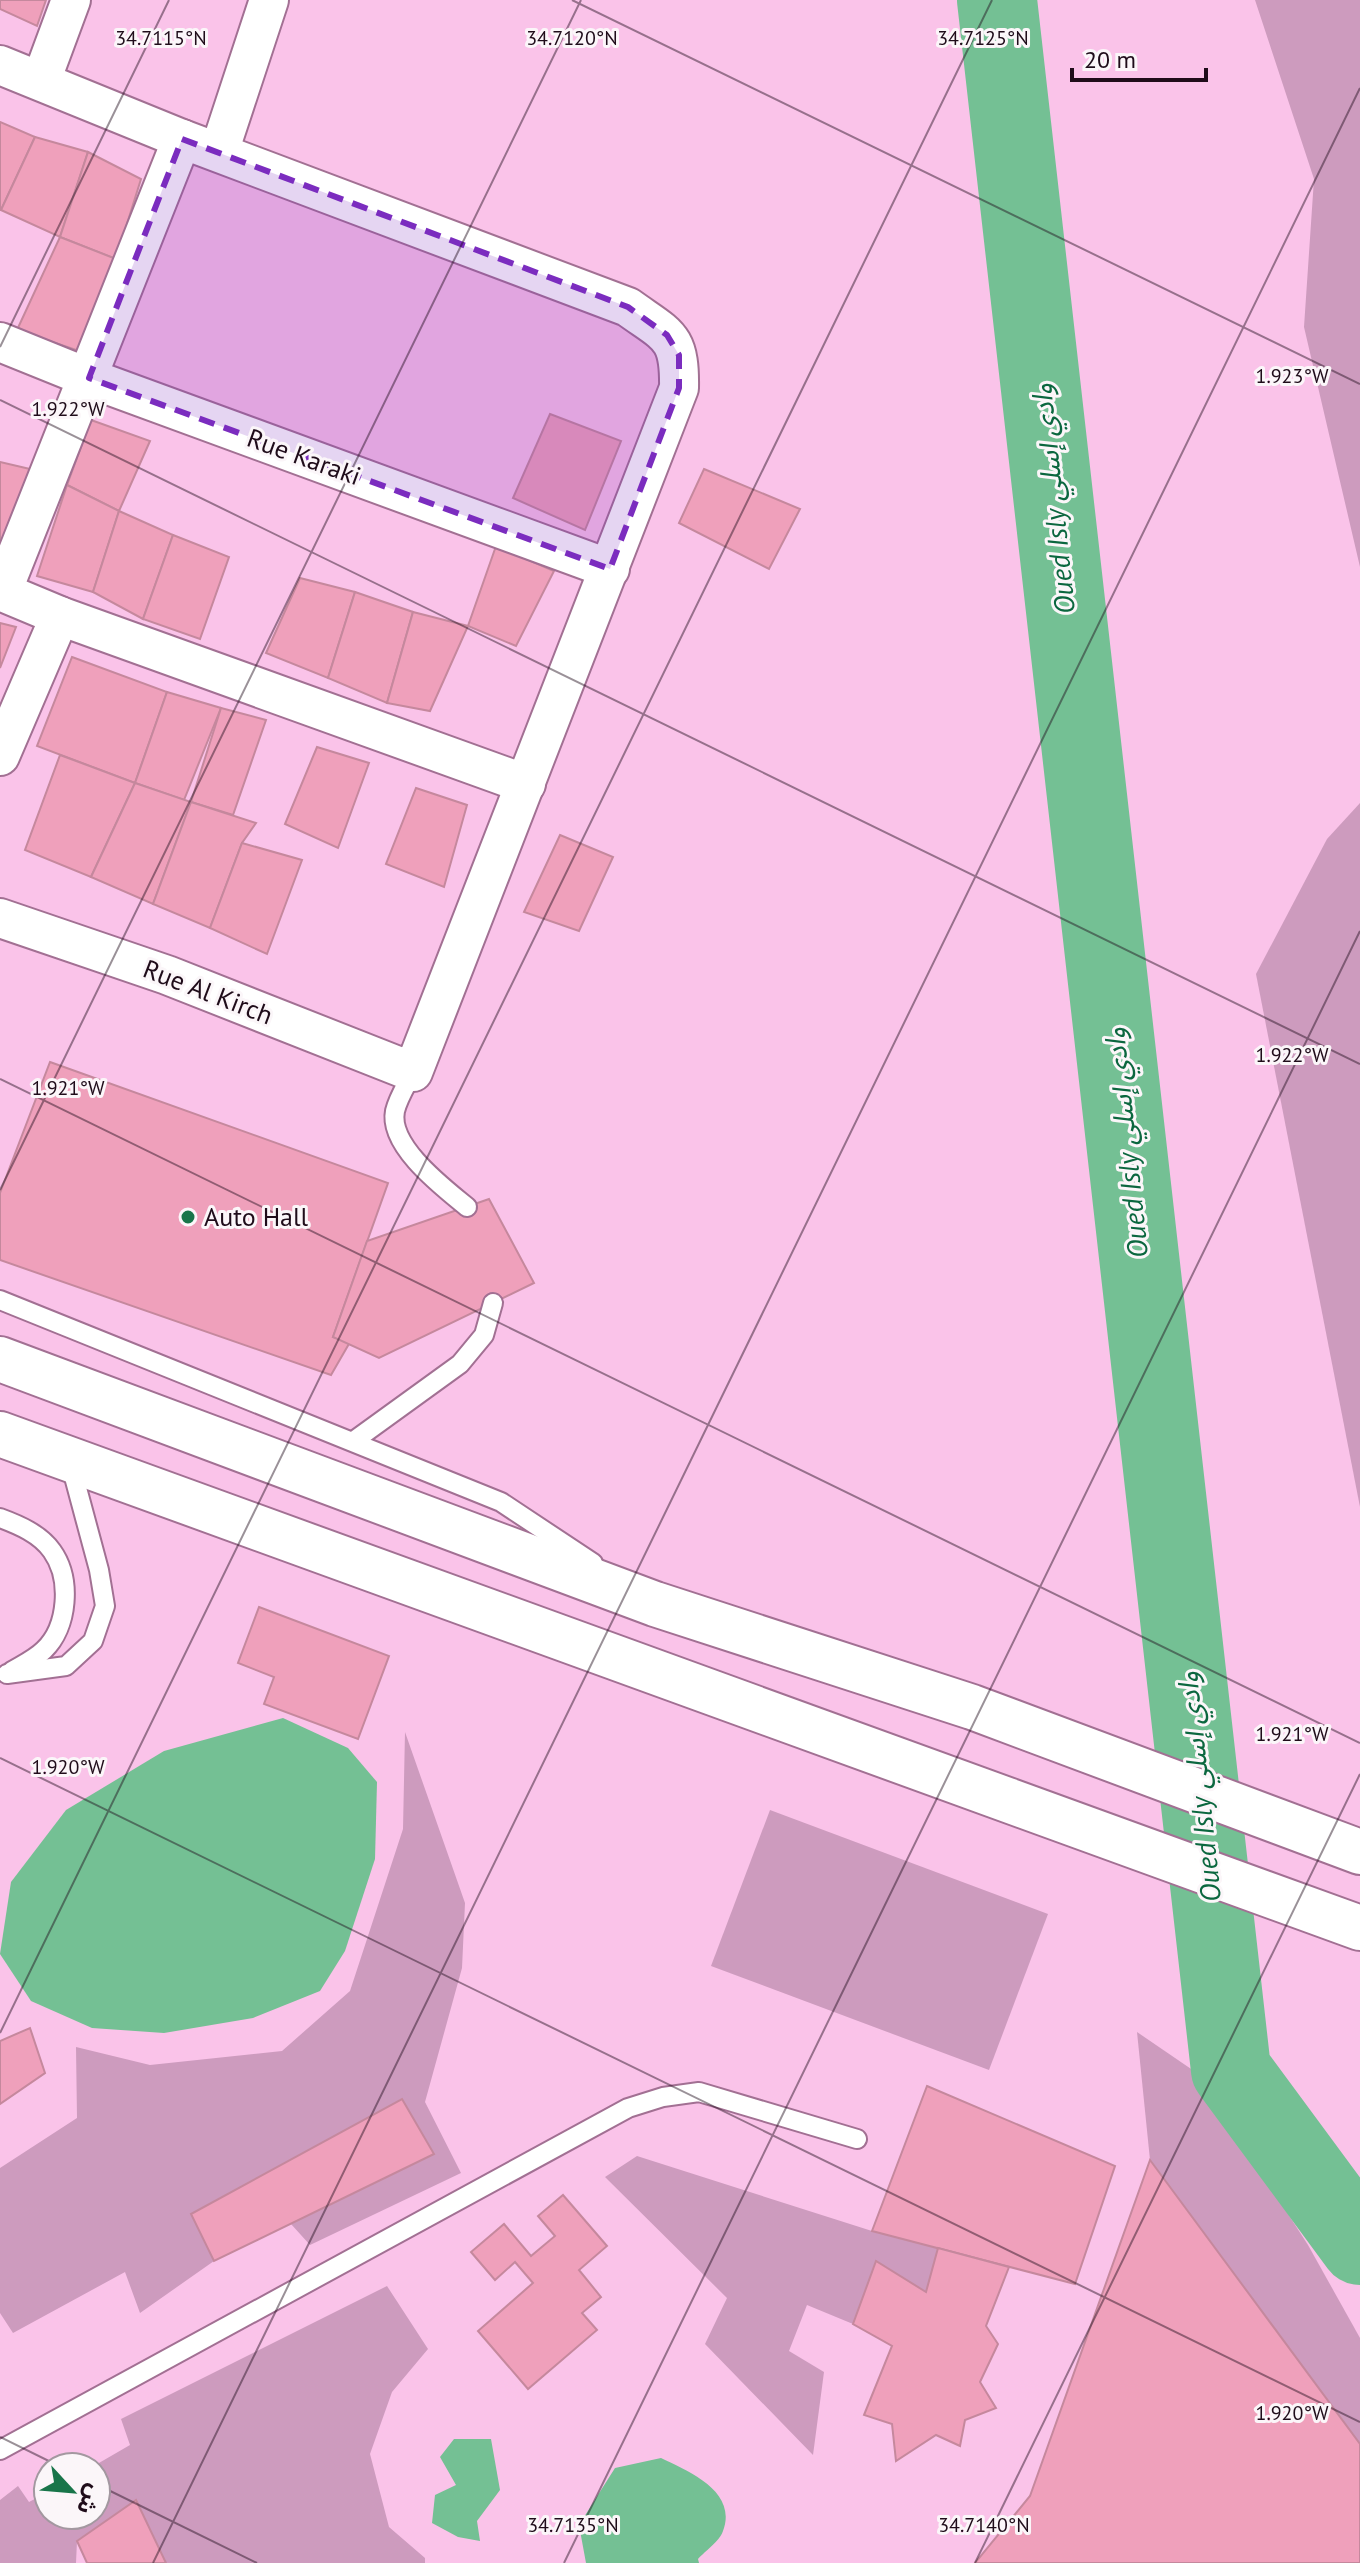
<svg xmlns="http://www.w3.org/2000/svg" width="1360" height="2563" font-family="'PT Sans','Noto Sans Arabic',sans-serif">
<rect width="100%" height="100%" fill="#fac3e9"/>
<g fill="#cd9bbe">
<path d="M1255,0H1360V567L1304,327L1314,179Z"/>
<path d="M1360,803V1507L1256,974L1327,839Z"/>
<path d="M405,1732L465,1903L462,1968L425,2102L461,2173L310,2245L291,2224L434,2154L402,2099L192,2214L214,2261L140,2313L125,2272L13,2333L0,2313V2168L77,2118L76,2047L150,2065L282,2051L350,1991L403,1829Z"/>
<path d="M770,1810L1048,1914L989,2070L711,1966Z"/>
<path d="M1137,2032L1197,2073L1308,2245L1360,2338V2444L1150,2160Z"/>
<path d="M637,2156L872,2231L938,2248L926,2292L876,2262L853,2324L807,2305L789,2351L824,2372L813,2455L705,2344L727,2298L605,2177Z"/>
<path d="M387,2286L428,2349L392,2392L370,2454L389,2527L425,2558V2563H166L135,2501L77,2541L76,2563H0V2500L18,2486L29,2502L48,2492V2515H96V2467H92L130,2445L121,2419Z"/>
</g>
<g fill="#74c094">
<path d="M283,1718L348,1748L377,1782L375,1859L345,1951L320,1991L253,2018L164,2033L92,2028L31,2001L0,1954L11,1882L66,1810L164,1751Z"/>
<path d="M454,2439H491L500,2490L477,2521L480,2541L458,2537L432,2523L435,2495L456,2485L440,2457Z"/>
<path d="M661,2458C688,2471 738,2491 723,2531C720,2541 705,2551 698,2559L699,2563H586L579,2525L615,2468Z"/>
</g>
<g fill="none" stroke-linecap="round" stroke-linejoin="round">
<path stroke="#74c094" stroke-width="80" d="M997,0L1231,2070L1360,2245"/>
</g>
<g fill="#efa0bb" stroke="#c5889d" stroke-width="2">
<path d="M0,0H46L37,26L0,9Z"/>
<path d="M0,122L35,137L1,210H0Z"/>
<path d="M35,137L88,152L60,237L1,210Z"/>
<path d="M88,152L141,179L116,259L60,237Z"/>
<path d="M60,237L116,259L82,352L17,330Z"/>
<path d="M550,414L621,441L585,530L513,498Z"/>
<path d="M91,420L150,441L119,511L67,485Z"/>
<path d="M0,462L30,469L1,564L0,563Z"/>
<path d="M704,469L800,509L769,569L679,523Z"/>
<path d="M67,485L119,511L93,592L37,576Z"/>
<path d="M119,511L173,535L143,619L93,592Z"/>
<path d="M173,535L229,557L200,639L143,619Z"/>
<path d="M496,546L554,571L516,646L468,626Z"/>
<path d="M300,578L355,592L328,678L266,653Z"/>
<path d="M355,592L413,612L387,703L328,678Z"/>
<path d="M413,612L468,626L430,711L387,703Z"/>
<path d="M0,623L16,627L0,668Z"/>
<path d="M72,657L167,692L135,783L37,746Z"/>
<path d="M167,692L221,708L184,800L135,783Z"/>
<path d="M221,708L266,720L233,815L191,802Z"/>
<path d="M317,747L369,763L338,848L285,824Z"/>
<path d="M60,755L135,783L91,877L25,850Z"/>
<path d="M135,783L191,802L153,904L91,877Z"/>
<path d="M416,788L467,805L444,887L386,864Z"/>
<path d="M191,802L256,823L242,843L210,928L153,904Z"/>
<path d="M560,835L613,857L579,931L524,912Z"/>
<path d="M242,843L302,860L267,954L210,928Z"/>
<path d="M50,1062L388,1183L333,1337L350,1342L331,1375L0,1260V1193Z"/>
<path d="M489,1199L534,1283L379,1358L333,1337L367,1241Z"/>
<path d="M259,1607L389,1656L358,1739L264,1704L274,1677L238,1663Z"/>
<path d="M30,2028L45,2073L0,2104V2041Z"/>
<path d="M927,2086L1115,2166L1075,2284L872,2231Z"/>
<path d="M402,2099L434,2154L214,2261L191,2214Z"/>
<path d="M1150,2160L1360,2444V2563H975L1030,2496Z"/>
<path d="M563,2195L607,2246L579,2270L601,2297L582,2313L597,2330L528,2389L478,2331L533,2283L515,2262L495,2280L471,2252L504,2224L531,2256L555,2236L538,2216Z"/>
<path d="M938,2248L1009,2267L986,2326L998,2344L980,2382L996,2408L965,2420L960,2446L936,2435L896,2461L892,2424L864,2415L892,2346L853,2324L876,2261L926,2292Z"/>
<path d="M136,2500L166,2563H87L77,2541Z"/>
</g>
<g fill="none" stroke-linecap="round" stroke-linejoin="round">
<g stroke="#a27093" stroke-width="22">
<g id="service">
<path d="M413,1072C407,1084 398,1098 395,1111C388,1146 444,1188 467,1207"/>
<path d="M0,1300L501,1502L593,1563"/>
<path d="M355,1440L460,1364L484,1335L493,1303"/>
<path d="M0,1518C19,1525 40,1534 52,1551C72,1579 68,1627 44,1650C35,1659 22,1665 12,1671"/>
<path d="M7,1674L66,1666L93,1641L105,1606L99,1570L70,1462"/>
<path d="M0,2450L628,2108L663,2097L699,2092L857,2139"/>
</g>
</g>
<g stroke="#a27093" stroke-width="42">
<g id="minor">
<path d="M0,65L182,139L628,307C668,336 680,335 679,388L413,1072L167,975L0,918"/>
<path d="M41,81L71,0"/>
<path d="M219,152L269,0"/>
<path d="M0,342L89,378L610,569"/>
<path d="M0,591L60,616L526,784"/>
<path d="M2,592L182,139"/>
<path d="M0,756L60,616"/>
</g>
</g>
<g stroke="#a27093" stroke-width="48">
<g id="primary">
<path d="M0,1359L655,1604L972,1707L1360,1852"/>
<path d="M0,1434L1360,1928"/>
</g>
</g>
<use href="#service" stroke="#fff" stroke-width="18"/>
<use href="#minor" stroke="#fff" stroke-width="38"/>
<use href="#primary" stroke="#fff" stroke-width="44"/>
</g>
<path fill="#7b2cbf" fill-opacity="0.2" stroke="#7b2cbf" stroke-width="6" stroke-dasharray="16 10" stroke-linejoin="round" d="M182,139L628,307L667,335L679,355V388L610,569L89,378Z"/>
<path fill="none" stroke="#1f0c1a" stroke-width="2" stroke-opacity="0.45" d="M572,0L1360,384M0,347L169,0M0,400L1360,1064M0,1079L1360,1743M0,1190L581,0M0,1758L1360,2422M0,2033L992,0M0,2437L61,2467M96,2484L257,2563M153,2563L1360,88M564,2563L1360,931M975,2563L1360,1774"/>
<circle fill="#19754a" stroke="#fbf6f9" stroke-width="3" cx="188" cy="1217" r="8"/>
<g text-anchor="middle" stroke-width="6" stroke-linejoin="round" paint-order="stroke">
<g font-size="26" fill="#1f0c1a" stroke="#fbf6f9">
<text transform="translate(304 457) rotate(20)" y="9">Rue Karaki</text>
<text transform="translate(208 992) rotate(21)" y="9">Rue Al Kirch</text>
</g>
<g font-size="26" fill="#1f0c1a" stroke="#fbf6f9" text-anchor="start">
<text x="204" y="1226">Auto Hall</text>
</g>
<g font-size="28" font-style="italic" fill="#0b673f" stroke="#fbf6f9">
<text transform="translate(1053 499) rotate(-96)" y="10">Oued Isly وادي إسلي</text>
<text transform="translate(1126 1143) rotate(-96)" y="10">Oued Isly وادي إسلي</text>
<text transform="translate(1199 1787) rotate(-96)" y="10">Oued Isly وادي إسلي</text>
</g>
</g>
<g font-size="20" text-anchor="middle" fill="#1f0c1a" stroke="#fbf6f9" stroke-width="6" stroke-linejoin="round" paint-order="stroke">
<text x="161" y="45">34.7115°N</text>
<text x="572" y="45">34.7120°N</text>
<text x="983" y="45">34.7125°N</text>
<text x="1292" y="383">1.923°W</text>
<text x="68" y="416">1.922°W</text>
<text x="1292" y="1062">1.922°W</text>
<text x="68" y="1095">1.921°W</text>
<text x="1292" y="1741">1.921°W</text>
<text x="68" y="1774">1.920°W</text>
<text x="1292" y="2420">1.920°W</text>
<text x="573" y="2532">34.7135°N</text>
<text x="984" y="2532">34.7140°N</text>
</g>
<g transform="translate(72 2491) rotate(116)"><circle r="38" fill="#fbf6f9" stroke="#a398a0" stroke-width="2"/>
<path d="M0-6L14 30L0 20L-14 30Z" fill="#19754a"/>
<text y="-12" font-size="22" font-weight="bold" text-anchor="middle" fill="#1f0c1a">ش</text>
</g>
<path d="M1072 68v12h134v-12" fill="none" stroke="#1f0c1a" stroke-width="4"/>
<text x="1084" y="68" font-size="24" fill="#1f0c1a" stroke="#fbf6f9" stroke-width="6" paint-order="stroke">20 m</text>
</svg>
